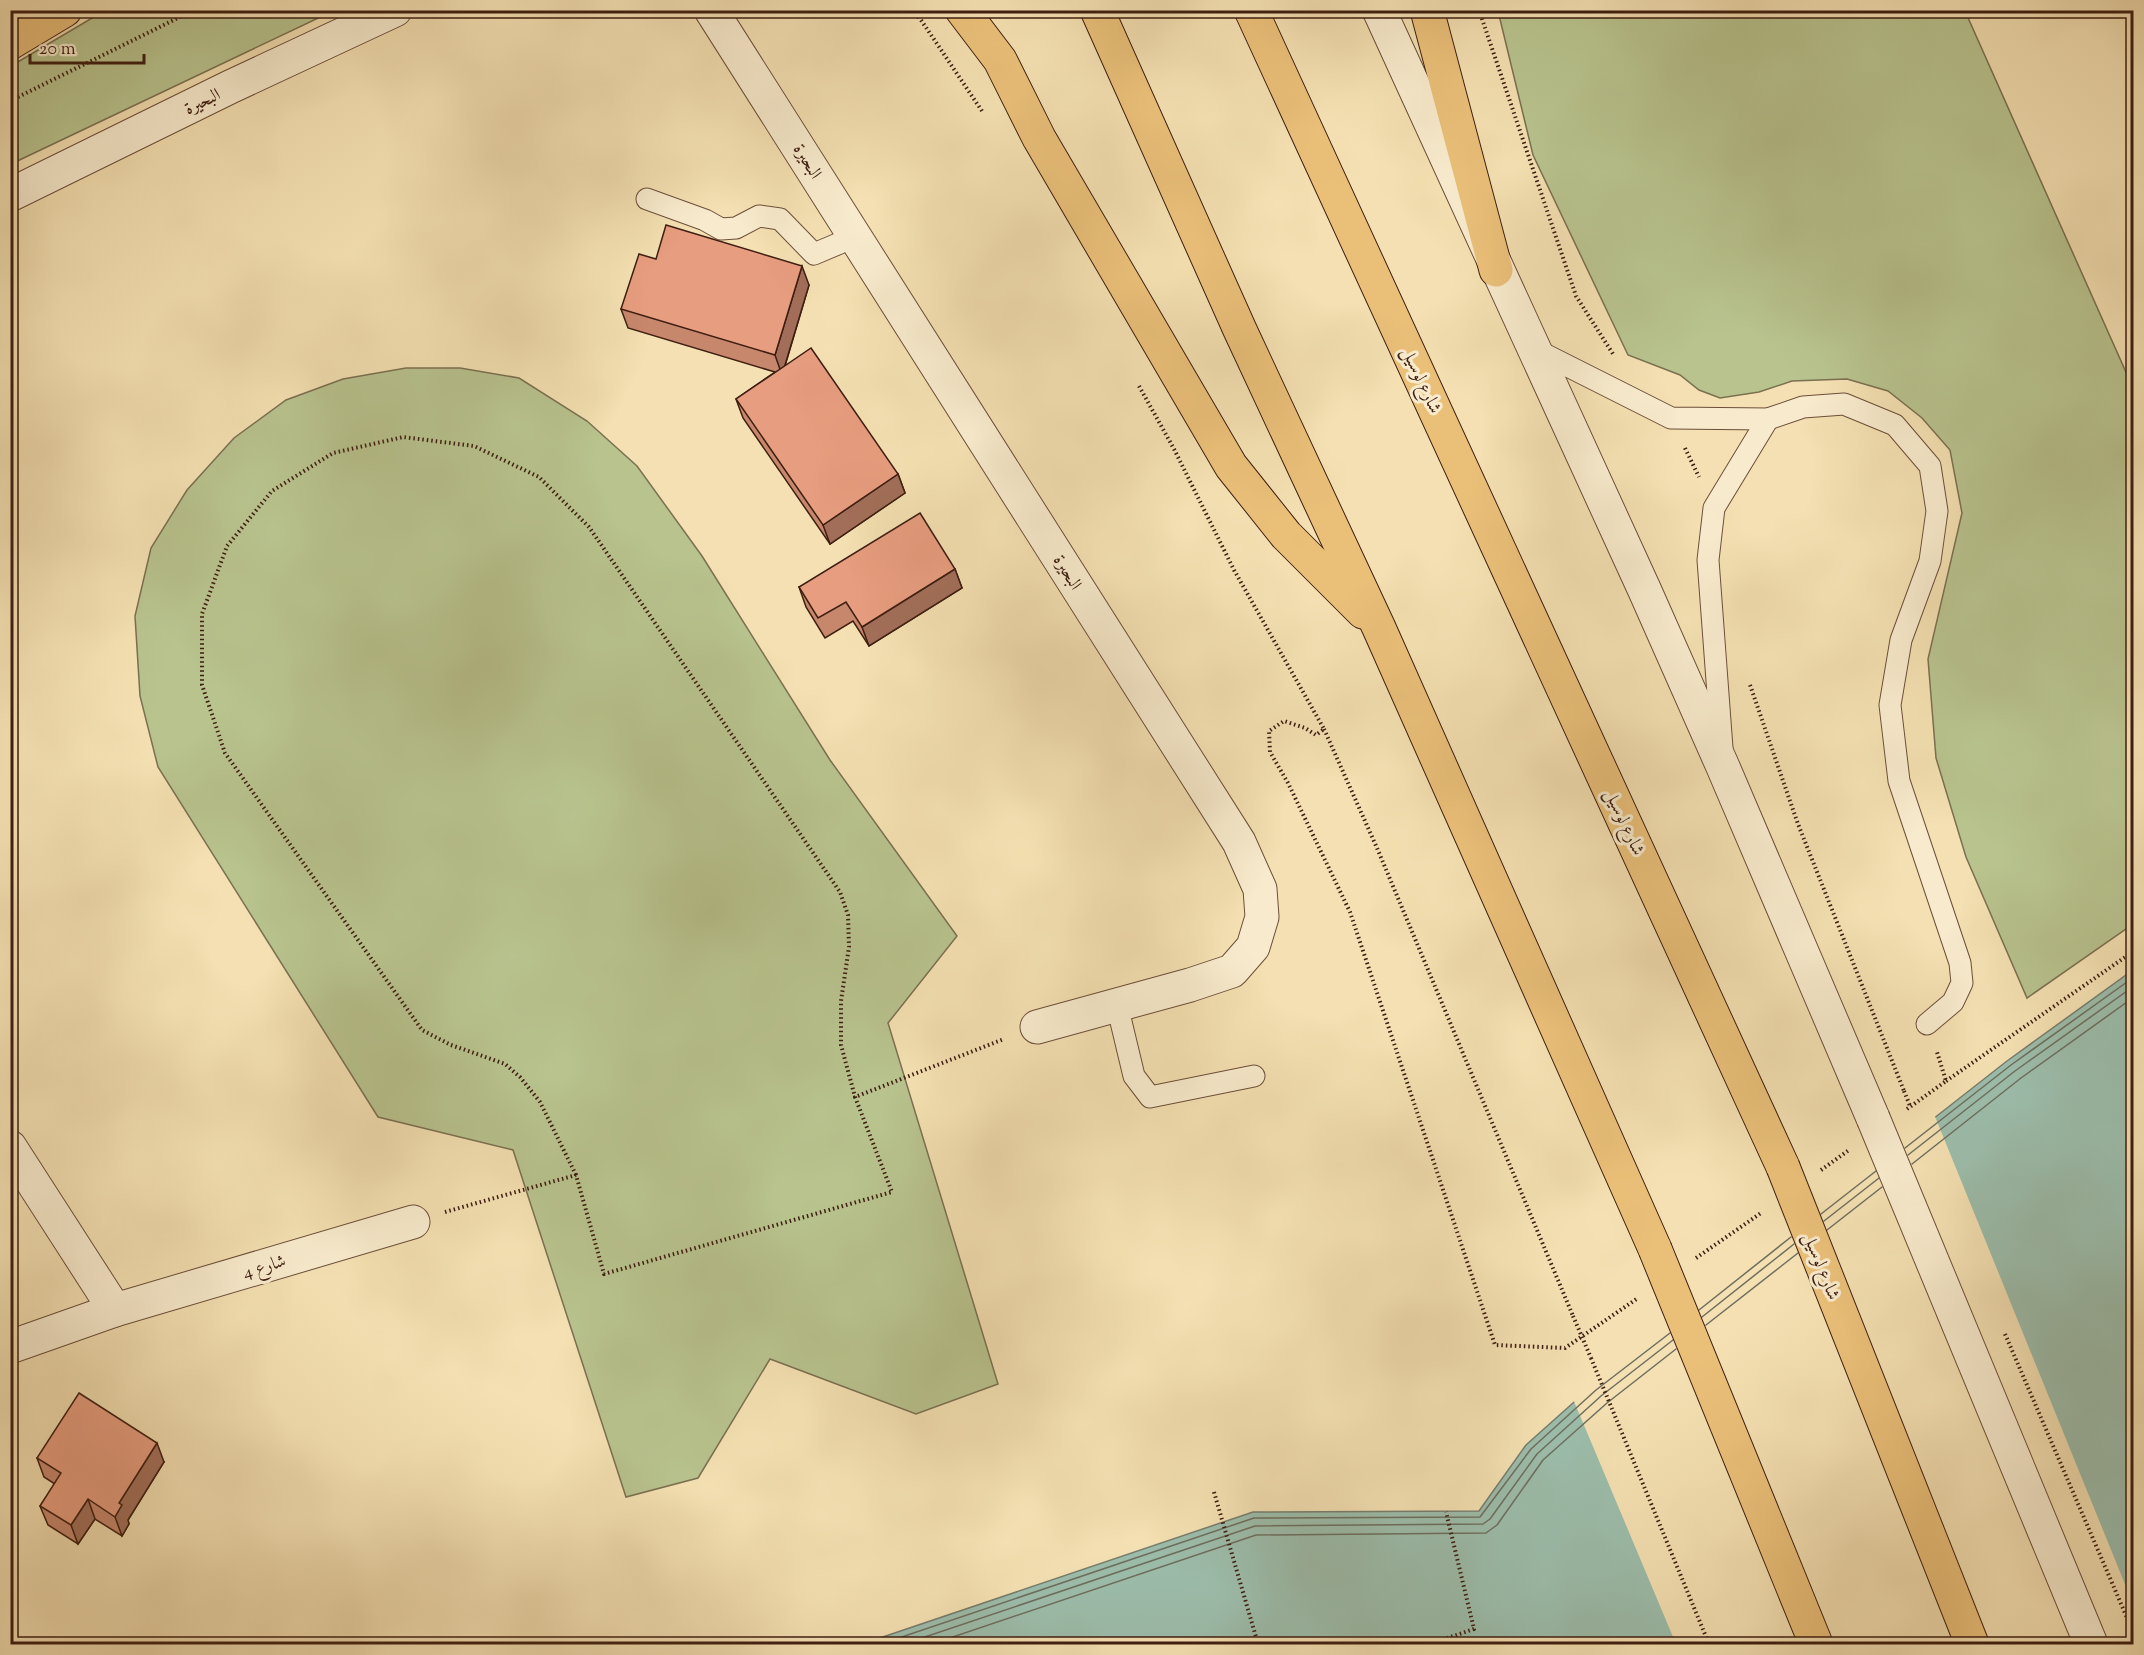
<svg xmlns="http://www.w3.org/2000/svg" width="2144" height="1655" font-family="'Sorts Mill Goudy',Amiri,serif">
<rect width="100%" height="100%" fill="#f4e0b2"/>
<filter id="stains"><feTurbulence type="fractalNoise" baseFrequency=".00333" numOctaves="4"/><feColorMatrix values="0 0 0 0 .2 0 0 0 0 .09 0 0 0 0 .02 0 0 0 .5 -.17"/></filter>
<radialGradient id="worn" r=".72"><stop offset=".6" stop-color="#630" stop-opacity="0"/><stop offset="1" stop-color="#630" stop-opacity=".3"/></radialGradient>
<g fill="#b8c38e" stroke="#7b7050" stroke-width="1.5">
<path d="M104,11V10L333,11L11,164V66Z"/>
<path d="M1498,11H1965L2133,388V924L2027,998L1966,857L1936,758L1928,659L1962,513L1950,450L1922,418L1888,391L1847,379L1792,381L1759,392L1720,398L1699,390L1680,375L1628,355L1533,155Z"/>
<path d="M406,368H460L519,378L587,421L637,466L702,556L830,760L957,936L888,1023L998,1384L916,1414L770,1359L698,1478L626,1497L513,1150L378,1117L158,767L140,696L135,616L151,548L187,490L234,438L286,400L343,379Z"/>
</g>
<path fill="#9cbdab" stroke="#767d6d" stroke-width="1.5" d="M2133,970V1644H862L1253,1512L1479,1511L1526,1445L1592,1386L2007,1061Z"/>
<path fill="#f4e0b2" d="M1934,1114L2133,1604V1644H1676L1573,1399Z"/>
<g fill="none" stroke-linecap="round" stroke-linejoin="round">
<g stroke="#6d6e5e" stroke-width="1.5">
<path d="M1905,1148L2011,1065L2134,977"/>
<path d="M1908,1155L2015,1071L2134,986"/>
<path d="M1912,1164L2021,1078L2134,997"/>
<path d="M1821,1214L1876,1171"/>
<path d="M1824,1221L1879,1178"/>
<path d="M1827,1230L1882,1187"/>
<path d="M1699,1310L1791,1237"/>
<path d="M1702,1317L1794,1244"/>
<path d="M1706,1325L1798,1253"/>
<path d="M881,1644L1254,1518L1480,1517L1531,1449L1596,1390L1670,1333"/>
<path d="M904,1644L1255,1526L1483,1524L1490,1519L1537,1454L1601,1396L1673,1340"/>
<path d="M932,1644L1256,1535L1486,1533L1497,1525L1543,1460L1607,1403L1676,1349"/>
</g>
<g stroke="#6c4e39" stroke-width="23">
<g id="service">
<path d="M647,199L705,220L721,229L736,228L759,216L780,219L814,254L840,243L854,235"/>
<path d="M1536,350L1671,418L1768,419L1803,407L1844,404L1895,425L1930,466L1937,511L1930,561L1901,640L1890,705L1899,781L1960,963L1962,983L1953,1002L1927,1024"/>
<path d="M1722,748L1708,560L1714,508L1768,419"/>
<path d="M1117,1005L1134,1076L1150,1097L1254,1076"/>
</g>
</g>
<g stroke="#6c4e39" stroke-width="35">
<g id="minor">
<path d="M711,10L1239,842L1260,889L1262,917L1253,947L1232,971L1190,985L1037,1027"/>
<path d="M10,195L230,87L395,10"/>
<path d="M10,1147L115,1310"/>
<path d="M10,1347L115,1310L413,1222"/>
</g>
</g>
<g stroke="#6c4e39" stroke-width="35">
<path id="tertiary" d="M1379,10L1645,591L1723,767L1873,1118"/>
</g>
<g stroke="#3e1e11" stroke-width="35">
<path id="primary" d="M1427,10L1496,270"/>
</g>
<g stroke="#3e1e11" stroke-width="35">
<g id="trunk">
<path d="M962,10L1000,60L1039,138L1231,466L1286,535L1363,612"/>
<path d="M1097,10L1240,330L1379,628L1655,1249"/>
<path d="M1251,10L1783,1167"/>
<path d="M10,43L65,10"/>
</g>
</g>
<g stroke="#3e1e11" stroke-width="4" stroke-dasharray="1.5 3" stroke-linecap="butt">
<path d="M912,10L921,20L982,111"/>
<path d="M1479,10L1576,296L1613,354"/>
<path d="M10,101L194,10"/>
<path d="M1139,386L1174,449L1234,570L1324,729L1316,735L1305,728L1284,721L1269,731L1270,752L1288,783L1350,912L1495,1345L1565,1348L1638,1298"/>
<path d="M1685,448L1699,477"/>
<path d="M1750,685L1798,824L1904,1091"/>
<path d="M1324,729L1377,848L1573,1316"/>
<path d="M1946,1081L2134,951"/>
<path d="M1907,1109L1946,1081L1937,1052"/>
<path d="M1821,1170L1849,1150"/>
<path d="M576,1175L540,1102L520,1077L505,1064L451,1045L422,1030L225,753L202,685V614L227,546L272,491L333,453L403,437L474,446L539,477L589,527L840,892L848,915L849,947L841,1001V1045L855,1097"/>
<path d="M445,1212L576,1175L604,1274L892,1192L855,1097L1004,1039"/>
<path d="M1696,1258L1761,1213"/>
<path d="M2005,1334L2134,1634"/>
<path d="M1591,1358L1709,1644"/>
<path d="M1214,1492L1258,1644"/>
<path d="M1430,1644L1474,1629L1446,1512"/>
</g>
<use href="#service" stroke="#f8ebcd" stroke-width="21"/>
<use href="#minor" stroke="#f8ebcd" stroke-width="33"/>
<use href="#tertiary" stroke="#f8ebcd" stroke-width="33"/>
<use href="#primary" stroke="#eac079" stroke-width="33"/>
<use href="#trunk" stroke="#eac079" stroke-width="33"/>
<g stroke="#6c4e39" stroke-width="35" stroke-linecap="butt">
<path id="tertiary-bridge" d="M1873,1118L2091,1644"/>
</g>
<g stroke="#3e1e11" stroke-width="35" stroke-linecap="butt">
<g id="trunk-bridge">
<path d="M1783,1167L1972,1644"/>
<path d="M1655,1249L1816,1644"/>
</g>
</g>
<g stroke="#3e1e11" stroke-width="4" stroke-dasharray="1.5 3" stroke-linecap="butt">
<path d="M1904,1091L1910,1106"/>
<path d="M1573,1316L1591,1358"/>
</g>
<use href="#tertiary-bridge" stroke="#f8ebcd" stroke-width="33"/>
<use href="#trunk-bridge" stroke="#eac079" stroke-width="33"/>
</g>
<g fill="#c7876d" stroke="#3e1e11" stroke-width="1.5">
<path d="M656,259L809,285L785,366L898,474L905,493L830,544L743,418L736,399L775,372L628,328L621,309Z"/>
<path d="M955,569L962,588L869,646L853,621L825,638L806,607L799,587Z"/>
<path d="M37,1458L164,1462L128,1520L129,1524L122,1536L95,1519L78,1544L48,1525L40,1506L55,1484L44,1477Z"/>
</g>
<g fill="#a26e59" stroke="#3e1e11" stroke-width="1.5">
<path d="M802,266L809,285L782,375L775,355Z"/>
<path d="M898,474L905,493L830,544L823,525Z"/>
<path d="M955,569L962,588L869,646L862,627Z"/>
<path d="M157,1443L164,1462L128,1520L129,1524L122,1536L115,1517L119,1503Z"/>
<path d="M88,1499L95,1519L78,1544L71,1525Z"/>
</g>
<g fill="#e79d7f" stroke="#3e1e11" stroke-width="1.5">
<path d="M666,225L802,266L775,355L621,309L639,254L656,259Z"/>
<path d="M811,348L898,474L823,525L736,399Z"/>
<path d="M920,513L955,569L862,627L846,602L818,618L799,587Z"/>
<path d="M79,1393L157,1443L119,1503L122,1505L115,1517L88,1499L71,1525L40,1506L61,1473L37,1458Z"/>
</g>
<g text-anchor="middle" stroke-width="6" stroke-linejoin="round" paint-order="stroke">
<g font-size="18" fill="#3e1e11" stroke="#f8ebcd">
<text transform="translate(202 101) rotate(-26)" y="6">البحيرة</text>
<text transform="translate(808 161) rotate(58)" y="6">البحيرة</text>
<text transform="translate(1422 380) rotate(65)" y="6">شارع لوسيل</text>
<text transform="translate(1068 572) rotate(58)" y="6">البحيرة</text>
<text transform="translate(1625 822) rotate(65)" y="6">شارع لوسيل</text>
<text transform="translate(264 1266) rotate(-17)" y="6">شارع 4</text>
<text transform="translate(1822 1266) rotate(68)" y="6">شارع لوسيل</text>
</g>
</g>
<rect width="2144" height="1655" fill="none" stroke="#f4e0b2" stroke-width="36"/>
<rect x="12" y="12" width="2120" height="1631" fill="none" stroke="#3e1e11" stroke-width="3"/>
<rect x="18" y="18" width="2108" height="1619" fill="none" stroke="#3e1e11" stroke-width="1.5"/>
<path d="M30 54v9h114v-9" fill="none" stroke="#3e1e11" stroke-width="3"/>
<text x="39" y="54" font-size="18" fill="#3e1e11" stroke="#f8ebcd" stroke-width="4.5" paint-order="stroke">20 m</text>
<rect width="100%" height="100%" filter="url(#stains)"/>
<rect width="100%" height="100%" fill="url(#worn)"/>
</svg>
